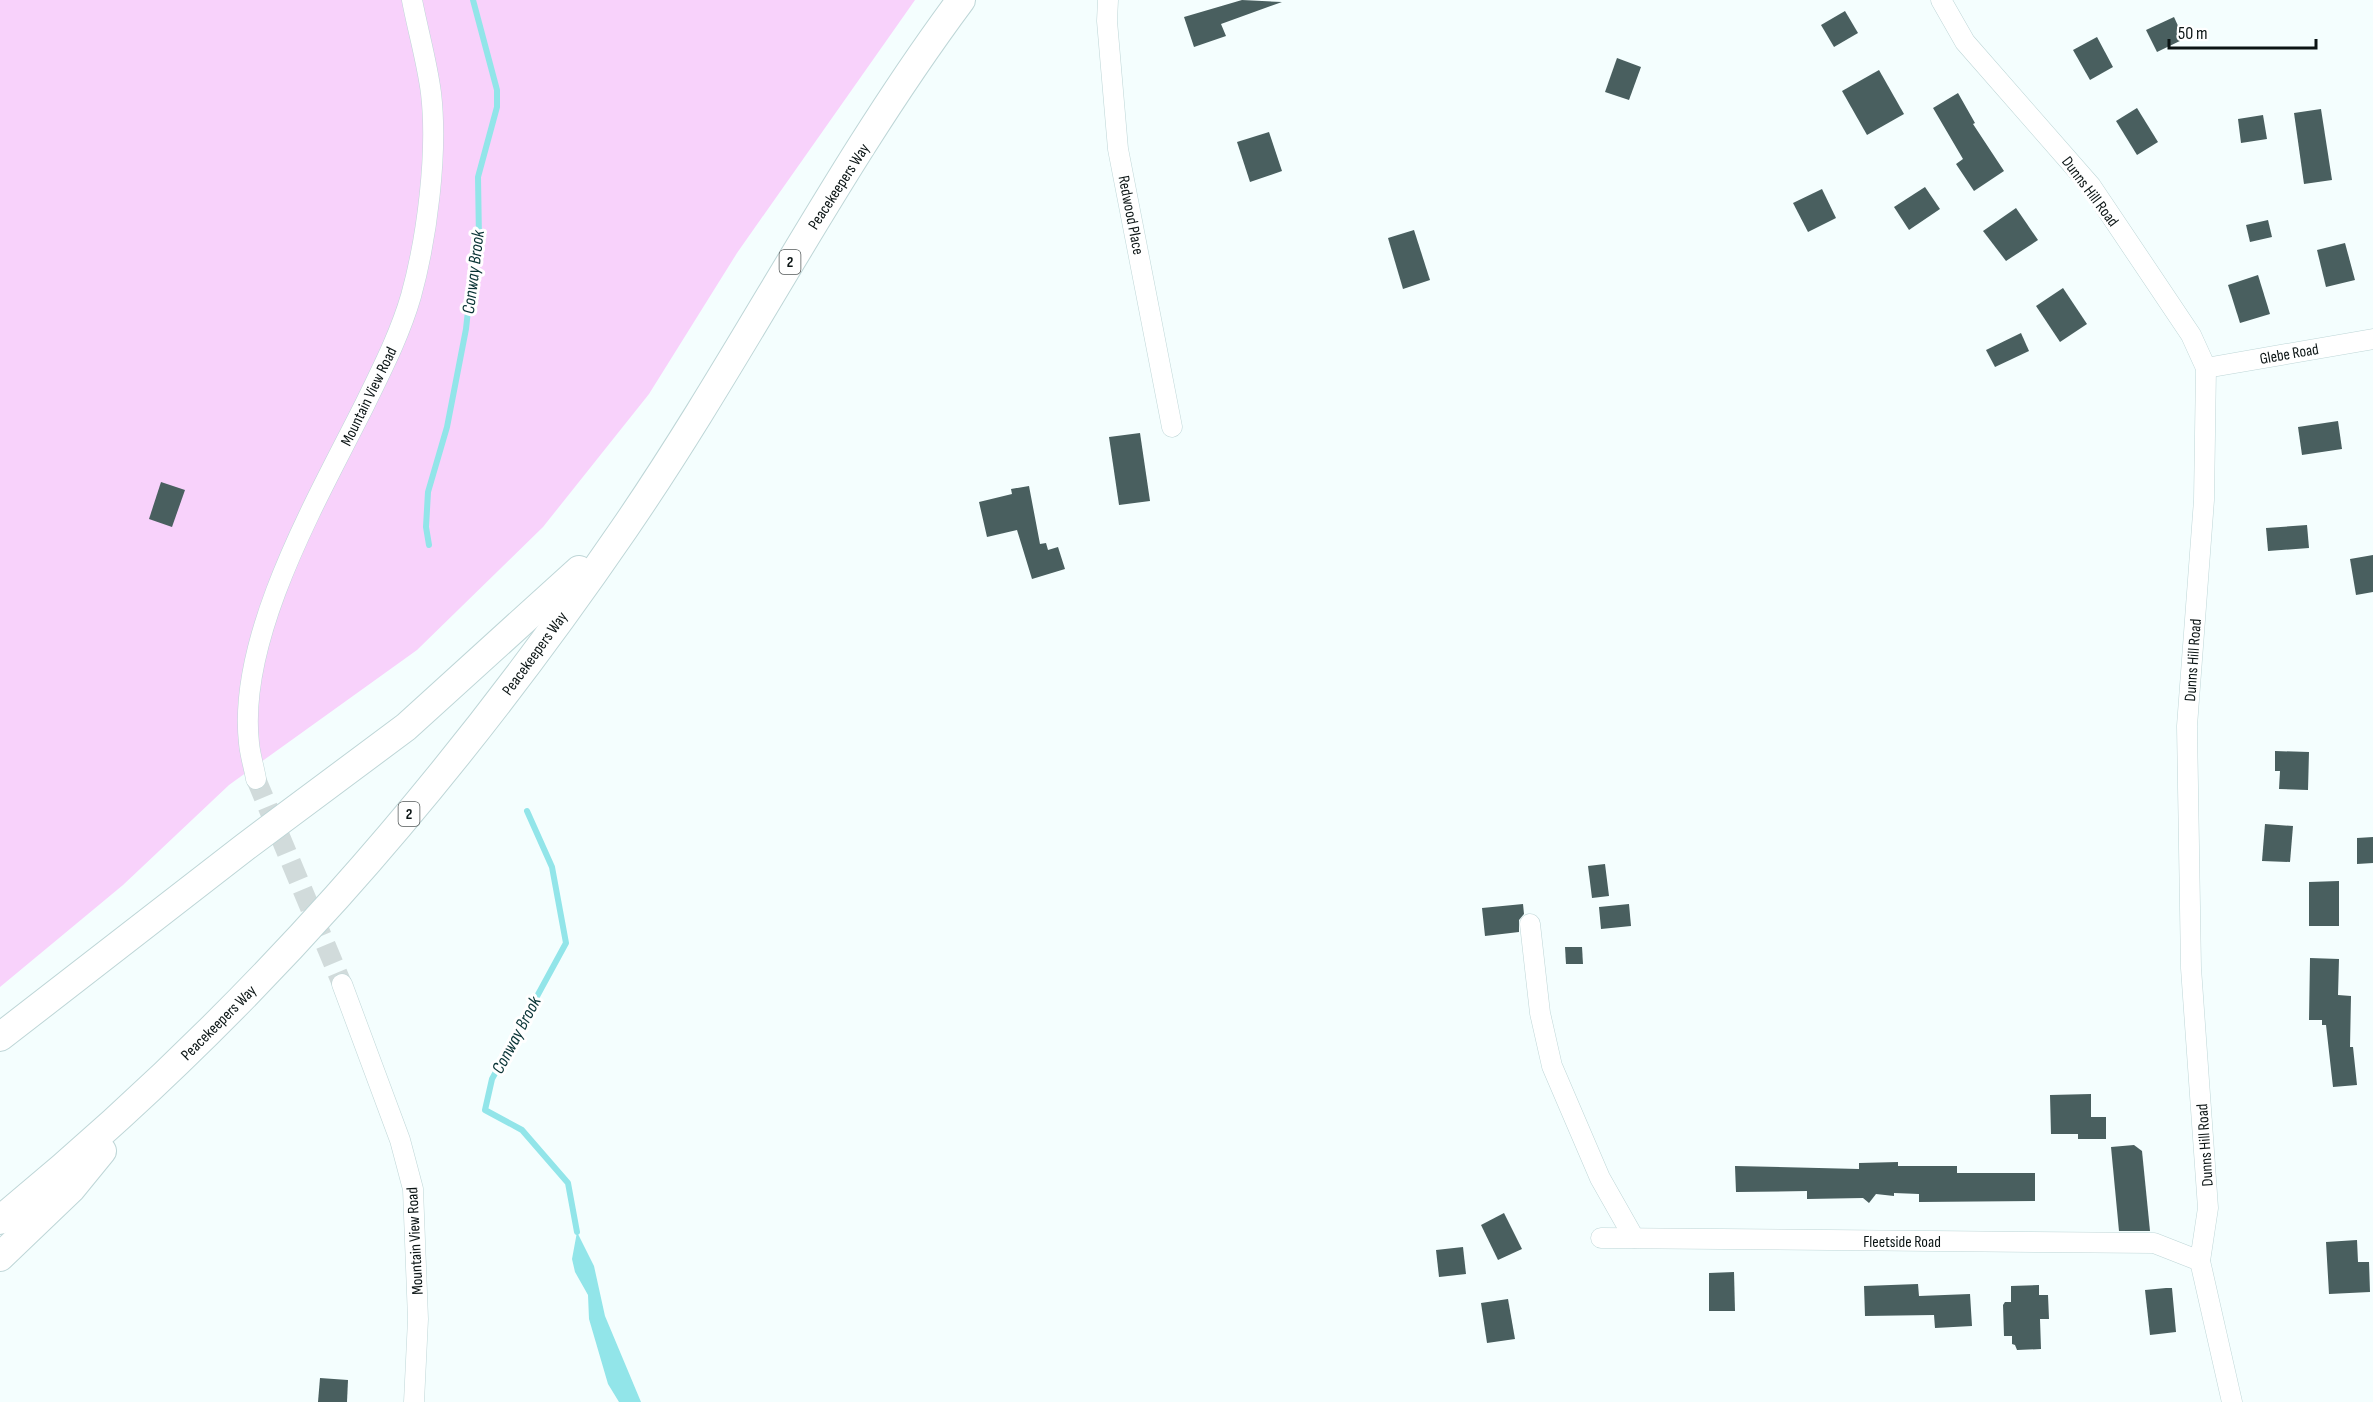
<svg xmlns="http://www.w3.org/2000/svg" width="2373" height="1402" font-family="'Sofia Sans Condensed',sans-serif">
<rect width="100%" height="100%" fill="#f4fefe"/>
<path fill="#f8d2fb" d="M0,0H915L737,253L649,394L543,527L417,650L229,785L123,885L0,987Z"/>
<path fill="#92e5e9" d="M577,1232L594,1266L605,1316L641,1402H619L608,1384L589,1319L588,1295L575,1272L572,1259Z"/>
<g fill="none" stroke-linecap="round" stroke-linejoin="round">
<g stroke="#92e5e9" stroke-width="6">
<path d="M429,545L426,527L428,492L447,427L466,329L473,264L479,239L478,177L497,107V90L473,0"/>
<path d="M527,811L552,867L566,943L492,1079L485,1110L522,1130L568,1183L577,1232"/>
</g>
</g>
<g fill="#495f5f">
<path d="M1242,0L1282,2L1221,24L1226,36L1194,47L1184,17Z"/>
<path d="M1845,11L1858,33L1834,47L1821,25Z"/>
<path d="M2174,17L2184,39L2157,52L2146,30Z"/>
<path d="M2097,37L2113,67L2090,80L2073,50Z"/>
<path d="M1617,58L1641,67L1629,100L1605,92Z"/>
<path d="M1879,70L1904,114L1867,135L1842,91Z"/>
<path d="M1958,93L1975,123L1973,124L2004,171L1974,191L1956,164L1963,159L1933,108Z"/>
<path d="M2137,108L2158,142L2137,155L2116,121Z"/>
<path d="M2321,109L2332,180L2304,184L2294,113Z"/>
<path d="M2263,115L2267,139L2241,143L2238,119Z"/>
<path d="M1269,132L1282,171L1250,182L1237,142Z"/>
<path d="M1925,187L1940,209L1909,230L1894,207Z"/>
<path d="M1822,189L1836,218L1808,232L1793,203Z"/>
<path d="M2016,208L2038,240L2006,261L1983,231Z"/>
<path d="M2268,220L2272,237L2250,242L2246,225Z"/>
<path d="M1414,230L1430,280L1403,289L1388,238Z"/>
<path d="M2345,243L2355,280L2326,287L2317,250Z"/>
<path d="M2258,275L2270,314L2240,323L2228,285Z"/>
<path d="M2063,288L2087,324L2060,342L2036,306Z"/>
<path d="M2021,333L2029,351L1995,367L1986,350Z"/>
<path d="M2338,421L2342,449L2302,455L2298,427Z"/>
<path d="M1140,433L1150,501L1119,505L1109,437Z"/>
<path d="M161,482L185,490L172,527L149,519Z"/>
<path d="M1029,486L1040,544L1046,543L1048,550L1058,547L1065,569L1032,579L1017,530L987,537L979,502L1012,494L1011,489Z"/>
<path d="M2307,525L2309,548L2268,551L2266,528Z"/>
<path d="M2373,555V592L2356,595L2350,559Z"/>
<path d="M2275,751L2309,752L2308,790L2279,789L2280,771H2275Z"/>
<path d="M2265,824L2293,826L2290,862L2262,861Z"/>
<path d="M2373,837V863L2357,864V838Z"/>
<path d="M1605,864L1609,896L1592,898L1588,866Z"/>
<path d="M2339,881V926H2309V882Z"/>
<path d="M1523,904L1524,914L1519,920V932L1485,936L1482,908Z"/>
<path d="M1629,904L1631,926L1601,929L1599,907Z"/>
<path d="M1565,947H1582L1583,964H1566Z"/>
<path d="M2310,958L2339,959L2338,995L2351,996L2350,1047H2353L2357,1085L2333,1087L2326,1025H2322V1020H2309Z"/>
<path d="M2091,1094V1117H2106V1139H2078V1134H2051L2050,1095Z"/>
<path d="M2134,1145L2142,1151L2150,1231H2119L2111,1147Z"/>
<path d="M1898,1162V1166H1957V1173H2035V1201L1919,1202V1194L1894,1193V1196L1876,1194L1869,1203L1863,1198L1807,1199V1191L1736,1192L1735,1166L1859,1169V1163Z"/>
<path d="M1504,1213L1522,1249L1498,1260L1481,1225Z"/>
<path d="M2357,1240L2358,1262H2369L2370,1292L2329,1294L2326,1242Z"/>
<path d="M1463,1247L1466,1274L1439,1277L1436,1250Z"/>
<path d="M1734,1272L1735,1311H1709V1273Z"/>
<path d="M1918,1284L1919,1296L1970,1294L1972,1326L1935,1328L1934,1315L1865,1316L1864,1286Z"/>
<path d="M2039,1285V1295H2048L2049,1319H2040L2041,1349L2017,1350L2015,1345L2012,1344V1336H2004L2003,1305L2005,1302H2011V1286Z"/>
<path d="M2166,1288H2172L2176,1332L2150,1335L2145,1290Z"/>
<path d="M1508,1299L1515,1339L1487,1343L1481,1303Z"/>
<path d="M320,1378L348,1380L347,1402H318Z"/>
</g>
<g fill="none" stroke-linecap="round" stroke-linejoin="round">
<path stroke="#d1dbdb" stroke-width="20" stroke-dasharray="20 10" stroke-linecap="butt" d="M256,779L342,984"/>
<g stroke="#bed6d7" stroke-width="21">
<g id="minor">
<path d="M1108,0L1107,21L1118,149L1172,427"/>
<path d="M1941,0L1965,42L2091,186L2191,335L2206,368L2204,500L2187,726L2191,968L2208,1208L2200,1261L2232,1402"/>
<path d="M2206,368L2373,339"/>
<path d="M256,779C254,767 250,755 249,743C237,636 318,498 365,404C382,369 400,334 411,296C427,238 438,153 431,93C427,62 418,31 412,0"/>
<path d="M1530,924L1540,1013L1552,1066L1600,1178L1634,1238"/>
<path d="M342,984L400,1140L413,1189L418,1319L414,1402"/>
<path d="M1601,1238L2154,1243L2200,1261"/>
</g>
</g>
<g stroke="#bed6d7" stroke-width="30">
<g id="highway">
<path d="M0,1037L245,847L406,727L579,570"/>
<path d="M0,1220C245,1019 445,790 624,529C742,357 836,168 961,0"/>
<path d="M0,1257L71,1189L102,1151"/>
</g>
</g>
<use href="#minor" stroke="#fff" stroke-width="20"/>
<use href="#highway" stroke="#fff" stroke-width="28"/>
</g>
<g text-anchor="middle" stroke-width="6" stroke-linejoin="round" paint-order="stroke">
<g fill="#fff" stroke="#545a5a" stroke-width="1.5">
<rect x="779.5" y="250" width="21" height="24" rx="4.5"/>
<rect x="398.5" y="802" width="21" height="24" rx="4.5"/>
</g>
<g font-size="15" font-weight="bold" fill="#0b1414">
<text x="790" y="267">2</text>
<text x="409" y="819">2</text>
</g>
<g font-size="16" fill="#0b1414" stroke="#fff">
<text transform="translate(838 186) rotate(-57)" y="6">Peacekeepers Way</text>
<text transform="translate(2091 191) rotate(53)" y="6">Dunns Hill Road</text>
<text transform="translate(1132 215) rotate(79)" y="6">Redwood Place</text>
<text transform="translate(2289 353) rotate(-10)" y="6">Glebe Road</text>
<text transform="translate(368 396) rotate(-64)" y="6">Mountain View Road</text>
<text transform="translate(534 653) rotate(-54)" y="6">Peacekeepers Way</text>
<text transform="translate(2192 660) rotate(-86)" y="6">Dunns Hill Road</text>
<text transform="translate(218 1022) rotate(-45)" y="6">Peacekeepers Way</text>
<text transform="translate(2204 1145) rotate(-94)" y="6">Dunns Hill Road</text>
<text transform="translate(414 1241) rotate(-93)" y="6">Mountain View Road</text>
<text x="1902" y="1247">Fleetside Road</text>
</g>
<g font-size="18" font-style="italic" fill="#093335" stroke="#fff">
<text transform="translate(473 272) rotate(-83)" y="6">Conway Brook</text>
<text transform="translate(516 1035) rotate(-62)" y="6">Conway Brook</text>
</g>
</g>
<path d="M2169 39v9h147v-9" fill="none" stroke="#0b1414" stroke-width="3"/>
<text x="2178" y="39" font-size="18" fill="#0b1414" stroke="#ffffff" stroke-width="4.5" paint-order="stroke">50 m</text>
</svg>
